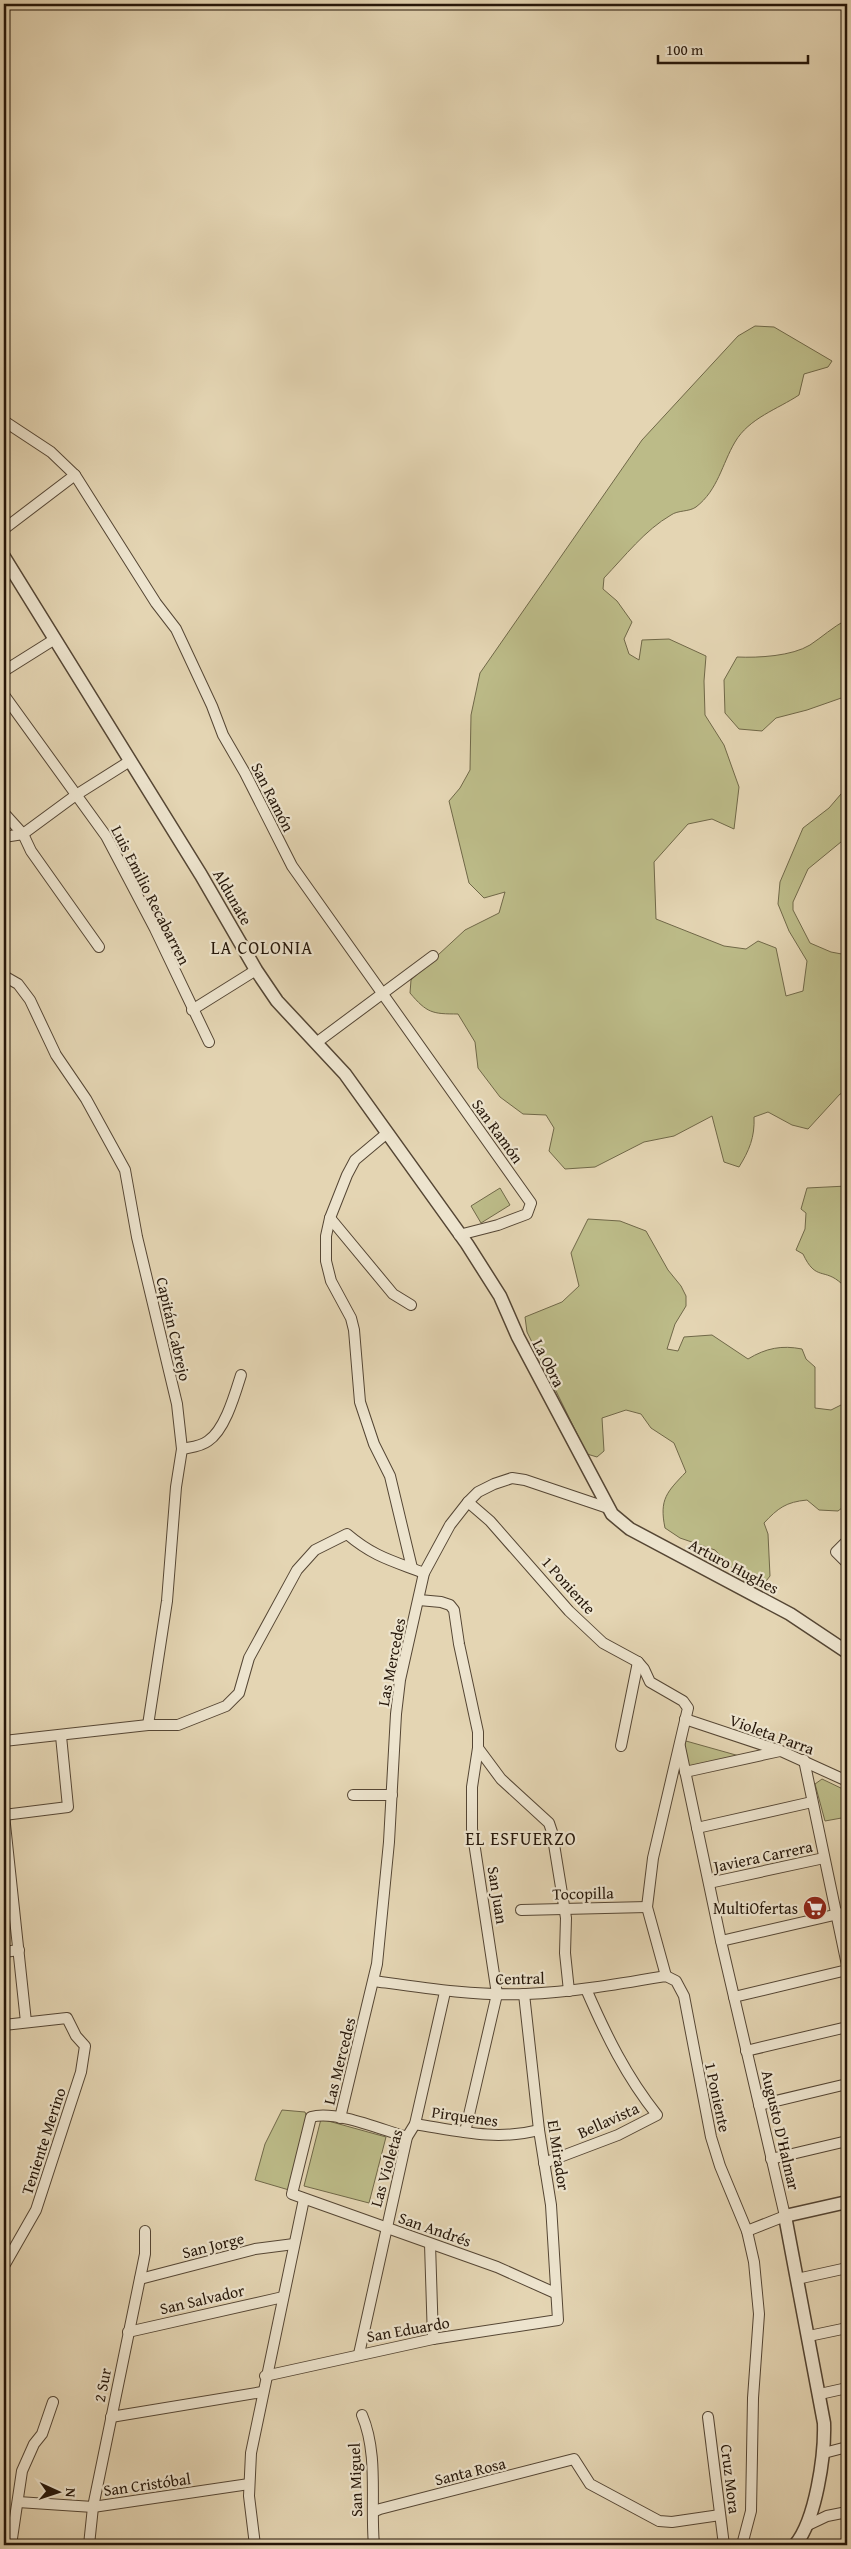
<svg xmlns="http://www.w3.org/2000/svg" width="851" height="2549" font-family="'Gentium Book Plus',serif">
<rect width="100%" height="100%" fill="#e4d5b3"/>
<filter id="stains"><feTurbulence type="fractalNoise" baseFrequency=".004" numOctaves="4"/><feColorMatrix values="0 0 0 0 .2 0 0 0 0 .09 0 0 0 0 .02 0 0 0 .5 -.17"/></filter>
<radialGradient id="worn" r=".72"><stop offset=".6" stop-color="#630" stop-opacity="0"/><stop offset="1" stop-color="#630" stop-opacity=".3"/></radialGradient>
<g fill="#bcbb88" stroke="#706848">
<path d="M755,326L774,327L832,361L828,367L804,374L799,395C778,409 749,418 735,442C722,464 718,490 696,507C689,512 678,510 671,515C645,530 625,556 604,578L603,589L617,601L632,622L624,639L629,654L639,660L642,640L669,639L706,656L704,681L705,715L724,745L739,787L734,829L712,819L688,824L654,862L656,919L724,946L746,949L758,941L776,948L786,996L803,991L807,961L789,931L778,904L780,882L803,828L829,808L847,787V837L808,869L793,902V910L810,943L831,952L847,955V1093L840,1094L808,1129L792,1125L768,1112L754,1117C755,1137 749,1151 739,1167L724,1162L712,1116L674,1136L644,1142L595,1167L565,1169L549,1151L554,1128L546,1115L523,1114L500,1097L478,1068L475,1042L458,1014C432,1014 427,1013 410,993L411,980L465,930L499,913L505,892L484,898L469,883L449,801L460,788L470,770L471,715L480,673L642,440L738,336Z"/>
<path d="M847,616V696L807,710L776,718L762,731L739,729L725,713L724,680L737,657C759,658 792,656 810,645C822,637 833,627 846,620Z"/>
<path d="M847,1186V1280L842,1284C824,1267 816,1282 803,1254L796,1250L805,1229L806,1213L801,1209L807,1188Z"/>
<path d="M500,1188L510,1205L481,1223L471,1206Z"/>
<path d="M588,1219L620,1221L646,1231L668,1270L681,1286L686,1296V1306L675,1324L667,1349L678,1351L684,1337L712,1335L748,1359C766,1348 782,1345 802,1349L806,1359L815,1367V1408L831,1410L847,1402V1504L838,1511L819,1510L807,1500C786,1502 778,1508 764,1523L768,1534L770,1576L763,1585H748L715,1550L680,1538L665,1528C659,1499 667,1492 686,1472L674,1443L651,1428L641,1414L626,1410L602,1418L604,1451L597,1457L587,1454L527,1332L525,1317L562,1302L579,1286L571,1253Z"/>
<path d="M686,1741L743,1757L687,1767L684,1747Z"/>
<path d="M822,1779L847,1791V1817L825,1821L815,1784Z"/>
<path d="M282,2110L305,2112L307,2117L289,2190L255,2180L265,2144Z"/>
<path d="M321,2119L386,2137L369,2203L304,2186Z"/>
</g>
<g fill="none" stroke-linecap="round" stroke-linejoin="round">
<g stroke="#554634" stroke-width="12">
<g id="minor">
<path d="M4,421L51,452L75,475L156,603L176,629L212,706L223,735L245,773L292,866L531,1203L527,1214L498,1225L459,1235"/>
<path d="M4,529L75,475"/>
<path d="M4,671L55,639"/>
<path d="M4,695L106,836L155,929L209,1042"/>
<path d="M4,813L23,834L31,851L99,947"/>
<path d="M4,837L23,834L76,795L130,761"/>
<path d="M4,976L18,984L30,1000L56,1055L86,1099L125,1170L137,1237L177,1404L182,1449L176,1487L167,1601L148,1725"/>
<path d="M192,1010L256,970"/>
<path d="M316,1043L433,956"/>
<path d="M386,1134L355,1160L347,1175L330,1218L326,1236V1261L331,1281L351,1318L354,1330L360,1402L374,1444L390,1476L412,1568"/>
<path d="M330,1218L393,1294L411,1305"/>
<path d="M182,1449C191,1447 200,1447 208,1441C225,1430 235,1394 241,1375"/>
<path d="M468,1502L490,1521L569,1611L603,1643L638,1662L644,1669L650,1682L683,1701L688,1708L653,1858L647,1907L666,1976"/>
<path d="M847,1541L836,1552L847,1563"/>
<path d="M419,1600L441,1602L450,1605L454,1610L459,1644L478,1732V1748L472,1787V1829L497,1994L465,2132"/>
<path d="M685,1719L781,1751L847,1781"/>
<path d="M4,1741L148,1725H178L226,1706L239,1693L249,1658L297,1570L315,1550L347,1534C374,1557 393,1561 424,1573"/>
<path d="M621,1746L638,1662"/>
<path d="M680,1747L721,1941L785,2216L747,2231"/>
<path d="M478,1748L501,1779L549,1823L552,1832L566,1918L565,1953L569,1991"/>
<path d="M804,1760L847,1965"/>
<path d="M685,1772L780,1751"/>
<path d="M353,1795H392"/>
<path d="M4,1815L26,2022"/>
<path d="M4,1815L68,1807L61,1736"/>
<path d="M697,1828L812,1802"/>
<path d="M709,1883L824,1858"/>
<path d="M521,1910L647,1907"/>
<path d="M721,1941L847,1912"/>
<path d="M4,1952L19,1950"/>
<path d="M374,1981C424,1988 475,1996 526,1994C573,1992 619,1984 666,1976L676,1981L684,1996L711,2137L720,2166L747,2231L754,2262L759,2314L753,2398L751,2511L742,2545"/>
<path d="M734,1997L847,1970"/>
<path d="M4,2025L67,2018L76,2036L85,2046L81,2072L36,2210L4,2266"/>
<path d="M746,2051L847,2027"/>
<path d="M759,2105L847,2084"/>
<path d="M340,2118L377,1964L389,1842L396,1714L400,1680L424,1573L450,1525L468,1502L478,1492L494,1484L512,1478L525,1480L608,1508"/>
<path d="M415,2124C459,2131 496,2141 539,2130"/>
<path d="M407,2137C382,2130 336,2110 311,2117L292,2194L497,2267L555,2293"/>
<path d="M771,2159L847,2141"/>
<path d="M544,2163L618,2135L657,2115C626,2076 606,2035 586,1989"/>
<path d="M430,2244L433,2339"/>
<path d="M140,2279L255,2249L294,2244"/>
<path d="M797,2279L847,2268"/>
<path d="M128,2332L283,2297"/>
<path d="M809,2336L847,2328"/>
<path d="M359,2354L407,2137L415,2124L445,1992"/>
<path d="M265,2376L433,2339L558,2320L551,2205L539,2130L524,1994"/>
<path d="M820,2394L847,2388"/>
<path d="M362,2415C379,2455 370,2503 374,2545"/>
<path d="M111,2417L262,2392"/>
<path d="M708,2417L724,2545"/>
<path d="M824,2453L847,2447"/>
<path d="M18,2502L93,2507L249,2484"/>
<path d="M373,2512L380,2509L574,2459L590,2484L659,2521L672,2522L720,2515"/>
<path d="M808,2525L827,2516L847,2512"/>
<path d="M11,2545L22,2471L34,2444L42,2434L53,2402"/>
<path d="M89,2545L93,2507L145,2254V2231"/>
<path d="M255,2545L249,2496L251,2453L304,2199"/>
</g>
</g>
<g stroke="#554634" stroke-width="15">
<g id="tertiary">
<path d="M4,557L201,875L256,970L277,1001L345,1074L467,1244L500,1296L518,1337L612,1514L630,1529L790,1614L847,1652"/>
<path d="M795,2545C816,2520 825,2455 824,2423L785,2216L847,2202"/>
</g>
</g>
<use href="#minor" stroke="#ede4ce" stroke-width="10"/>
<use href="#tertiary" stroke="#ede4ce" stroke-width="12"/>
</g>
<defs>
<g id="supermarket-disc" transform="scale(1.25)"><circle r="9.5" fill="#8f2418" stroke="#ede4ce"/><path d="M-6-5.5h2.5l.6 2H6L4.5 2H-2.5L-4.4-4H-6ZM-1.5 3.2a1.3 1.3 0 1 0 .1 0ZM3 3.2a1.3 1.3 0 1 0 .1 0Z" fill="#fff"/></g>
</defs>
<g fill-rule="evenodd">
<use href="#supermarket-disc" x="815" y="1908"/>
</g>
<g text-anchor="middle" stroke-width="4.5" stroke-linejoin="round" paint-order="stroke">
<g font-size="16" fill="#251609" stroke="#ede4ce">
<text transform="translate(273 797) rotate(63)" y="6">San Ramón</text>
<text transform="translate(151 895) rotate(63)" y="6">Luis Emilio Recabarren</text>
<text transform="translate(233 897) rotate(60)" y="6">Aldunate</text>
<text transform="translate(498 1131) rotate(54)" y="6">San Ramón</text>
<text transform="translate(174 1329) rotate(77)" y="6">Capitán Cabrejo</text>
<text transform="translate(549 1363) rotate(63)" y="6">La Obra</text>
<text transform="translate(734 1566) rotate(28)" y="6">Arturo Hughes</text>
<text transform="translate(569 1585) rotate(48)" y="6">1 Poniente</text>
<text transform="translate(391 1662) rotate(-79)" y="6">Las Mercedes</text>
<text transform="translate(772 1734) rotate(20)" y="6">Violeta Parra</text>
<text transform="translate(763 1856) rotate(-12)" y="6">Javiera Carrera</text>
<text transform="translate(583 1893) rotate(-1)" y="6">Tocopilla</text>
<text transform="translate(498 1895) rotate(81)" y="6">San Juan</text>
<text transform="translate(520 1978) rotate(-1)" y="6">Central</text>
<text transform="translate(339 2061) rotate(-76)" y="6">Las Mercedes</text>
<text transform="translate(718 2097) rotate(78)" y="6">1 Poniente</text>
<text transform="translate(465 2116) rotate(8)" y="6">Pirquenes</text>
<text transform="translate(608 2120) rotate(-24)" y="6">Bellavista</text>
<text transform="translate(781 2130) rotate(77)" y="6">Augusto D'Halmar</text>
<text transform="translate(43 2141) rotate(-72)" y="6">Teniente Merino</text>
<text transform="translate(559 2155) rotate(81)" y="6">El Mirador</text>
<text transform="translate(386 2168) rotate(-74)" y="6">Las Violetas</text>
<text transform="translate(435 2229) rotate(19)" y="6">San Andrés</text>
<text transform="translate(213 2245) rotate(-14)" y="6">San Jorge</text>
<text transform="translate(202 2299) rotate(-13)" y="6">San Salvador</text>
<text transform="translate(408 2329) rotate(-10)" y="6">San Eduardo</text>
<text transform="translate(102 2385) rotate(-79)" y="6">2 Sur</text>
<text transform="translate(470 2471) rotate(-14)" y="6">Santa Rosa</text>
<text transform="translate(731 2479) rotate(83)" y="6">Cruz Mora</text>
<text transform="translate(355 2480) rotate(-92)" y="6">San Miguel</text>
<text transform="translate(147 2484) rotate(-8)" y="6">San Cristóbal</text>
</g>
<g font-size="16" fill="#251609" stroke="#ede4ce" text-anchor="end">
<text x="798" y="1914">MultiOfertas</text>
</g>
<g font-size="18" letter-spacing="1" fill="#251609" stroke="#ede4ce">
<text x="262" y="954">LA COLONIA</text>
<text x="521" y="1845">EL ESFUERZO</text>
</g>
</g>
<rect width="851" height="2549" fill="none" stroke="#e4d5b3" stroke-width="20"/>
<rect x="5" y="5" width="841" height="2539" fill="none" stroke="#251609" stroke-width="2.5"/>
<rect x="10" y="10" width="831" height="2529" fill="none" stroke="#251609"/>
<g transform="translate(58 2492) rotate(93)" stroke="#ede4ce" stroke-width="4" paint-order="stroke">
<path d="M0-4L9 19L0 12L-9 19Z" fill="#251609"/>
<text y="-8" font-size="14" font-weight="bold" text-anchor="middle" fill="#251609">N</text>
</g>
<path d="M658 55v8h150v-8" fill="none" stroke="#251609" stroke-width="2.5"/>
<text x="666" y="55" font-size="15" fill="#251609" stroke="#ede4ce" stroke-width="4" paint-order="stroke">100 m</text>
<rect width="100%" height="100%" filter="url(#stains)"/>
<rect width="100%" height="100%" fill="url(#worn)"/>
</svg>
